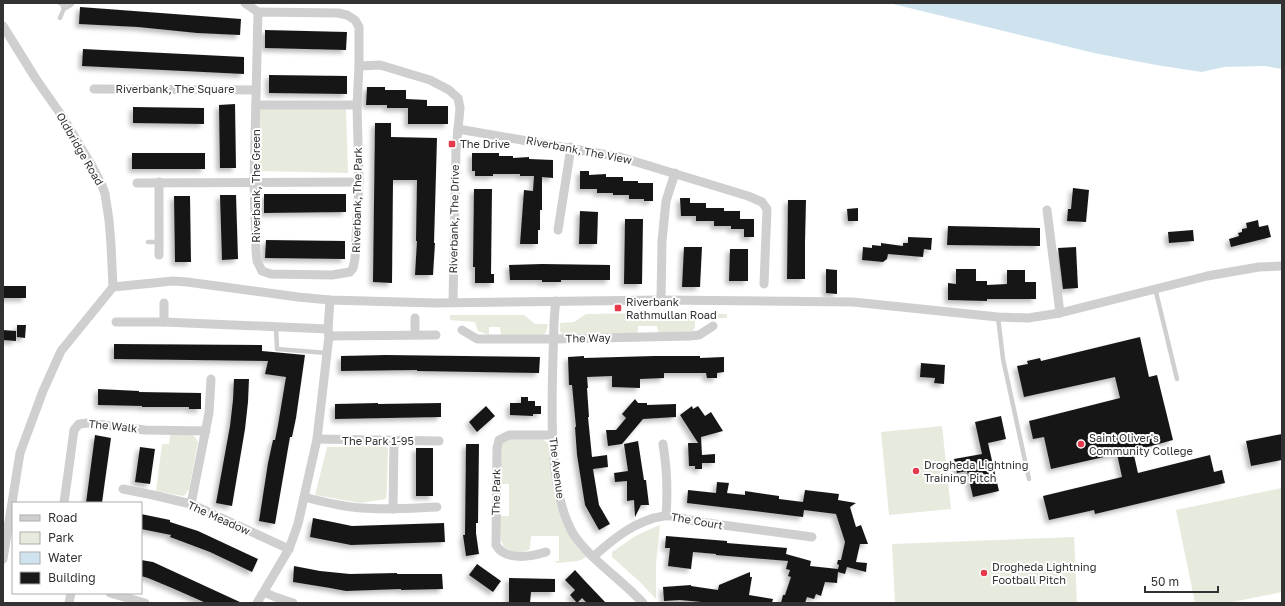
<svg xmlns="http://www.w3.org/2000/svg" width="1285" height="606" font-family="'Golos Text',sans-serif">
<defs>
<filter id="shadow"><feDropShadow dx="-3.5" dy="3.5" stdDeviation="2" flood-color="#0004"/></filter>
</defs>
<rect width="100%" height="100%" fill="#fff"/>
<g fill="#e6ebde">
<path d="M346,108L348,173L258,171L260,109Z"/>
<path d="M653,313L727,314V318L695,319V327L692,332L658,333L657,326H638V333L566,334H562L560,331V323L574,322L586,314Z"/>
<path d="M450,315H524L535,324H548L546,333L542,336L501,335L500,327H489V335L478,331L475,322L450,320Z"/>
<path d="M942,426L951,509L889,515L881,432Z"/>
<path d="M170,435H192L195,437L198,442L189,489L185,495L183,496L156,491L162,444H169Z"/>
<path d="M510,438L542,439L548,443C552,471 552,505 567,530C572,539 580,548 587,557L578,561L556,563V561H559V536H531L530,549C521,554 512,553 504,547L501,540L500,516H509V484H500V448L503,442Z"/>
<path d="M384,446L388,448L387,488L386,499L360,503L315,495L327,447Z"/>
<path d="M1282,488V592L1228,603H1195L1176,510Z"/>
<path d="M660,525L656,564V599L640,582L612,557V552L637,535Z"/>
<path d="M1074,537L1077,603H895L892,544Z"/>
</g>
<path fill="#cee3ed" d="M889,3H1282V69L1265,66L1224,67L1202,72L1156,65L1094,53Z"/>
<g fill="#191919" filter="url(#shadow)">
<path d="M80,7L241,19L240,35L197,33L138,27L79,24Z"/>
<path d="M265,30L347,32L346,50L265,48Z"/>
<path d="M83,49L244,57V74L82,66Z"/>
<path d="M269,75L347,76V94L269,93Z"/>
<path d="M367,87H385V90H406V99L427,100V106H448V124H408V108H387V105H366Z"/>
<path d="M235,104L236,168H220L219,105Z"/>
<path d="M133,107L204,108V124L133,123Z"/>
<path d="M375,123H391V137L437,138L434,243H435L433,275H415L417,241H416L417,180H393L392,283L373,282Z"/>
<rect x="132" y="153" width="73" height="16"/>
<path d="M472,153H499V156H513V158L529,157V159L553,160V178L542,177V210H540V230H538V244H520L524,190L533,191L534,176H520V174H493V176H475V171H472Z"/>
<path d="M580,171H589V175L606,174V177H623V181H638V183H653V201H644V199H629V195H613V193H597V189H580Z"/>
<path d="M1073,188L1089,190L1086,222L1067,221L1068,209H1071Z"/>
<path d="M474,189H492L491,274H494V283H475V267H473Z"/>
<path d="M264,194H346V212L264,213Z"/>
<path d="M220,195H236L238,259L222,260Z"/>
<path d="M174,196H190L191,262H175Z"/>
<path d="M680,198H690V203H706V208H724V211H740V219H754V237H744V229H731V226H714V221H696V216H681Z"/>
<path d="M788,200H806L805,242V279H787Z"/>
<path d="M858,208V221H848L847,209Z"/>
<path d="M580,211L598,212L597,244H579Z"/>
<path d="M625,219H643L642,284H624Z"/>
<path d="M1258,220L1259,227L1268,225L1271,237L1231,247L1229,239L1239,236L1238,233L1242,232V229L1247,228L1246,223Z"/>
<path d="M948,226L1040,228V246L947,245Z"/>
<path d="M1193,230L1194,241L1169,243L1168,232Z"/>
<path d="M908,237L932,238L931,250L924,249L923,257L888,254L887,259L883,262L862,260L863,247L872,248V245L881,246V243L903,246V243H908Z"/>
<path d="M266,240L345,241V259L265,258Z"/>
<path d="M684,247H702L700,287H682Z"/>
<path d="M1076,247L1078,288L1063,289L1058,248Z"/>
<path d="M730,249H748V281H729Z"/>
<path d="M542,264L610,265V280H561V282H542V280H510L509,265Z"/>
<path d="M826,269L837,270V294L826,293Z"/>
<path d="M956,269H976V281H987V285L1007,284V270H1025V282H1036V299H987V301L948,300V283L956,284Z"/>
<rect x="3" y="286" width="23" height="12"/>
<path d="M17,325H26L25,338L17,337Z"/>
<path d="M3,330L16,331V341L3,340Z"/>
<path d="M1140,337L1149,377L1157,375L1173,440L1133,451L1138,473L1210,455L1214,472L1222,470L1225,483L1095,514L1094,510L1049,520L1043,496L1122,477L1117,454L1051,469L1044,437L1033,439L1029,421L1120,398L1115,377L1024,397L1017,366L1028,364L1027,361L1040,358L1041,361Z"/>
<path d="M114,344L262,345V351L305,355L296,418L292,437H290L275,524L259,521L268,463L273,440H275L278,425L286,377L265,374L268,361L114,359Z"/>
<path d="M386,355L540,357L539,373L417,371V370L341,371V356Z"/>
<path d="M584,356V358L654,356H700V358L724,357V372L717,373V378H707L706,373H664V378L640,379V388L612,387V376L587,377L588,388H587L589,417H588L592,457L607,455L608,467L593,469L599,505L610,524L599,530L585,505L577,455L575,427H576L572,385H569L568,357Z"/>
<path d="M921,363L945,365L944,384L934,383L935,378L920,377Z"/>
<path d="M234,379H249L248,402L245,429L232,506L216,503L230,426L233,400Z"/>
<path d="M98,389L139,391V392L201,393V409H189V407H142V406L98,405Z"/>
<path d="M521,397H528V401H535V406H541V414H533V416L510,415V403H521Z"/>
<path d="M635,399L638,403H647V405L676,404V417L643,419L622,444L608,446L606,430H616L626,418L622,414Z"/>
<path d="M378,403V404L441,403V417L335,419V404Z"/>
<path d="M486,406L495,416L477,432L469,422Z"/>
<path d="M692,406L693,409L698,406L705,416L711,412L723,431L701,437L702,455L715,454V463H702V469H695V466H689L688,443H698L680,415Z"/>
<path d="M1001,416L1006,439L988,443L999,491L973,497L967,471L957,473L954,459L982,454L975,422Z"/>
<path d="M1282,434V460L1251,466L1246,441Z"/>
<path d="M95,435L111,438L104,488L102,503H86Z"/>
<path d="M638,441L644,480H646L649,505H641L635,517L634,500L627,501V481L615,482L614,473L628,471L624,444Z"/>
<path d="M466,444H479L478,523H476V533L479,554L466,556L463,535H465Z"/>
<path d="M140,447L155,449L150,484L135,482Z"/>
<rect x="416" y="448" width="17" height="48"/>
<path d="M717,482L729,483L727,493L745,495V491L779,496V499L803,502L805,490L839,494L838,500L856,503L850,507L856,527L861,525L868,544H860L856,562L867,563L866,572L847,567L845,574L838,572L837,583L825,582L821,596L816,594L814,599L807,597L805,603H781L783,595H785L791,577L788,576L790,570L786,569L788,561L716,555V554L693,552L691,569L668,566L670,548H665L666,536L727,541V543L787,548L786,554L811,561L810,566L838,569L839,565L837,564L838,560H841L845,542L836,514L804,510L803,517L687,503L688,490L716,493Z"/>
<path d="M141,514L170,520V522L198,531L258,559L252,572L210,552L170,537L171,535L141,529Z"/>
<path d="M313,518L352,526L444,523L445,542L351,545L310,537Z"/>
<path d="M141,560L153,562L242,603H206L172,588L148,578L141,576Z"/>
<path d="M477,564L501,581L493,592L469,575Z"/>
<path d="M294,566L320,571L350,574L397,573V574H442L443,589L401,590V589L346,591L330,588L293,582Z"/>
<path d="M575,570L585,581L606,603H587L582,598L577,603L570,595L575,590L565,580Z"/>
<path d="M750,572V577H752L749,595L773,599L772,603H712L680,600L664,601L663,587L691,585V586L718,590L719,585Z"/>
<path d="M509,578L555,579V592H531L530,603H509Z"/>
</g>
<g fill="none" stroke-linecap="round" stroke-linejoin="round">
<g stroke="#cfcfcf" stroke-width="4.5">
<path d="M60,18L65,6L60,3"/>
<path d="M148,242H159"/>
<path d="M1155,288L1177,379"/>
<path d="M998,317L1003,359L1029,479"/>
<path d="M276,327L277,349L327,353"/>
</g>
<g stroke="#cfcfcf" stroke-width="9">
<path d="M245,3L258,12"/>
<path d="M65,6L70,3"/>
<path d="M258,12L338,13L347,15L355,20L359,27V66L357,105L359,182L355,258L353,268L350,272L332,275L271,274L262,271L257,261L256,251L254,182Z"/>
<path d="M3,26L36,79L64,119L92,166L102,185L105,194L109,220L111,245L113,287"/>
<path d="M359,66L380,65L430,80L449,90L458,98L460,108L456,150L453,302"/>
<path d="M94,89L256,90"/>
<path d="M256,105H357"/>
<path d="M458,129L620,157L748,196L762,202L767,209L764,284"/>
<path d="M137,183L359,182"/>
<path d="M1047,210L1060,313"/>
<path d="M558,230L571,147"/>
<path d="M159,255V182"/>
<path d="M661,300L662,241L666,201L675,173"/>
<path d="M556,301C553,319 554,337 553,355C552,406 547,491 574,535C591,560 622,580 643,603"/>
<path d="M415,318V335"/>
<path d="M116,322H164L328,329"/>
<path d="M164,322V303"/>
<path d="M462,330L477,339H554L690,336L699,335L713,326"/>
<path d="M329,336L436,335"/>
<path d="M317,439L439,441"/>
<path d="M663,444C667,469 668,490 666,515"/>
<path d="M123,489L153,495L191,504L289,549"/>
<path d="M304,497C323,502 343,507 362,508C387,510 412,508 437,507"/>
<path d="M64,503L74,430L79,424L88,423L145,430L206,431"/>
<path d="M191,504L209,413L211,379"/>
<path d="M393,509L394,441"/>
<path d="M546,552C530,557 505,561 496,545L497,448L499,440L509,435H552"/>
<path d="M593,557C613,539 636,520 664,516C673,514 689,521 700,522C737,527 774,532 812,537"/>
<path d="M3,559L20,453L43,391L61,351L113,287L173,281L187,282L298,297L330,300L435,303L661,300L853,302L998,317L1028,318L1060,313L1207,276L1259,267L1282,266"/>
<path d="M264,592L275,597L293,603"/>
<path d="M110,593L145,603"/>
<path d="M69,603L71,593"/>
<path d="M257,603L289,549L298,524L317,439L329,336L328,329L330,300"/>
</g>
</g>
<g fill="#e5394c" stroke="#fff" stroke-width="1.5">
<rect x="448" y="140" width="8" height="8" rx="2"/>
<rect x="614" y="304" width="8" height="8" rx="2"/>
<circle cx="1081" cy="444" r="4"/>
<circle cx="916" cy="471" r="4"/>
<circle cx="984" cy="573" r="4"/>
</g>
<g text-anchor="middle" stroke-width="4" stroke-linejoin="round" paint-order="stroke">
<g font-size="11" fill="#323232" stroke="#fff">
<text x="175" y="93">Riverbank, The Square</text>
<text transform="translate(80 149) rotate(60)" y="4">Oldbridge Road</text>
<text transform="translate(579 150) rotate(11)" y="4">Riverbank, The View</text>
<text transform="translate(256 186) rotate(-90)" y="4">Riverbank, The Green</text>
<text transform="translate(357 200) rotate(-89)" y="4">Riverbank, The Park</text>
<text transform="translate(454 219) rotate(-89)" y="4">Riverbank, The Drive</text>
<text transform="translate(588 338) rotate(-1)" y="4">The Way</text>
<text transform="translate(113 426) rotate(6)" y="4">The Walk</text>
<text x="378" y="445">The Park 1-95</text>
<text transform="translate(557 468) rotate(83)" y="4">The Avenue</text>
<text transform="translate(496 492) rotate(-89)" y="4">The Park</text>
<text transform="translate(219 518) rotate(24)" y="4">The Meadow</text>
<text transform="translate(697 521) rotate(10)" y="4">The Court</text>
</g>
<g font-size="11" fill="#323232" stroke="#fff" text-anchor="start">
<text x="460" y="148">The Drive</text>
<text x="626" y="306">Riverbank<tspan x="626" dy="13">Rathmullan Road</tspan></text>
<text x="1089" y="442">Saint Oliver's<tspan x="1089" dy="13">Community College</tspan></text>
<text x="924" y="469">Drogheda Lightning<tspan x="924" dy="13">Training Pitch</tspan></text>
<text x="992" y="571">Drogheda Lightning<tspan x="992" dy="13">Football Pitch</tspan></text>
</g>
</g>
<rect width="1285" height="606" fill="none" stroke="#323232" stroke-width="8"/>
<rect x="12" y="502" width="130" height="92" fill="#ffffff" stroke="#adadad"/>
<rect x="20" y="515" width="20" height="6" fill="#cfcfcf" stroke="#adadad"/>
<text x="48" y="522" font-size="12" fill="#323232">Road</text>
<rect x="20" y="532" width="20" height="12" fill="#e6ebde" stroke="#adadad"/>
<text x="48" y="542" font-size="12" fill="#323232">Park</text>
<rect x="20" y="552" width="20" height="12" fill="#cee3ed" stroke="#adadad"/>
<text x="48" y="562" font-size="12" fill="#323232">Water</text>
<rect x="20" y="572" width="20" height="12" fill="#191919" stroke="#adadad"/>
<text x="48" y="582" font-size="12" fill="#323232">Building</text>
<path d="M1145 586v6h73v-6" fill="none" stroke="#323232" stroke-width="2"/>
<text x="1151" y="586" font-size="12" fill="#323232" stroke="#ffffff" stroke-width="3" paint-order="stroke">50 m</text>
</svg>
